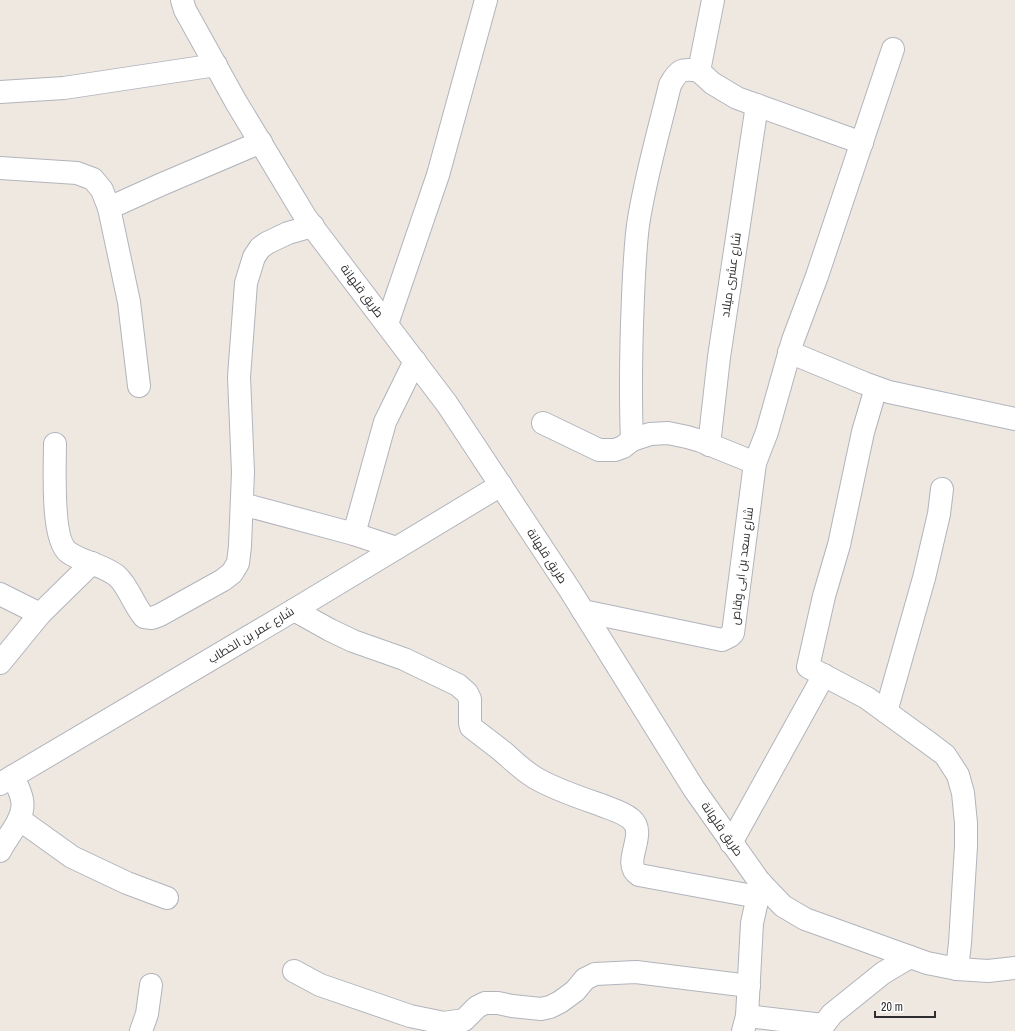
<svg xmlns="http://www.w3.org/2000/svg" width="1015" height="1031" font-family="'Archivo Narrow',Cairo,sans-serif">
<rect width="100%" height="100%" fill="#eee8e1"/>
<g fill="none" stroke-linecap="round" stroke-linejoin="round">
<g stroke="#b2b4bd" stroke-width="24">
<g id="minor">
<path d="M182,0L185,10L236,102L306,218L447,404L570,590L694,789L759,881L783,906L805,919L927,963L957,969L988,971L1015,968"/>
<path d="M713,0L699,71L712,83L737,98L862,143"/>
<path d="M0,92L64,88L216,65"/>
<path d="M0,168L77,173L93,179L102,190L109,208L129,302L139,386"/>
<path d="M109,208L160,185L261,142"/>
<path d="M387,324L438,175L486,0"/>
<path d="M789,352L864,383L889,392L1015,419"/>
<path d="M876,388L863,432L839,545L824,596L808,667L867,698L929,743L945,755L958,775L963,793L966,823V846L960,943L957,969"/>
<path d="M543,423L599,450H615L623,447L632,440L650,434L668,433L687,437L701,441L755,463"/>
<path d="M632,440C630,392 631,345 633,297C634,273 635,249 638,225C645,178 659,131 670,85C678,70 682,68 699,71"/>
<path d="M55,444C55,465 51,539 68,552C81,562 104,565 117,576C129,587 133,604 144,617L152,618L160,615L223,580L232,573L238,563L240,546L243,472L239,377L246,283L254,257L260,248L267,243L288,233L313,226"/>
<path d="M709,445L719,357L757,105"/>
<path d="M242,504L354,534L396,548"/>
<path d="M354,534L385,422L415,361"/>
<path d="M0,594L40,614"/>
<path d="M294,610L330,630L353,641L404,659L458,685L467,693L470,699V723L471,727C481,735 492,743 502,751C515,762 526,774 541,781C560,791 581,798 601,805C611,809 623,812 631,819C649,834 620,863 639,875L758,897"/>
<path d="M583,611L722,640L730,636L733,633L755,463L767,432L793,340L817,276L893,49"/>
<path d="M0,663L40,614L92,563"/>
<path d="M886,712L924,578L939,514L942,489"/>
<path d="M0,784L294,610L501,485"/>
<path d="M19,819L72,857L127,883L167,898"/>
<path d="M731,843L824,675"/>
<path d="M0,851C7,836 26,818 22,800C21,792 16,784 13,776"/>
<path d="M294,971L320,985L410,1016L444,1023L464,1020L477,1007L485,1003H498L512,1006L541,1009L550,1007L560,1002L575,991L585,979L595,974L636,972L749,986"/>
<path d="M747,1016L823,1025"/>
<path d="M141,1031L147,1014L151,985"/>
<path d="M743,1031L747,1016L752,923L761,883"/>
<path d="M819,1031L832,1014L883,973L910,957"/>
</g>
</g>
<use href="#minor" stroke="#fff" stroke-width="22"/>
</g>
<g text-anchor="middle" stroke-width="3" stroke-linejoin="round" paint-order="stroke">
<g font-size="12" fill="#2e2e2e" stroke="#fff">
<text transform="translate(731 275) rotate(-82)" y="4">شارع عشرى ميلاد</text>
<text transform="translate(362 291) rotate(53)" y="4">طريق قلهانة</text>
<text transform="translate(547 556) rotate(57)" y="4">طريق قلهانة</text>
<text transform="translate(742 566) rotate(-83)" y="4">شارع سعد بن ابى وقاص</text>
<text transform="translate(251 635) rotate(-31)" y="4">شارع عمر بن الخطاب</text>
<text transform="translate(722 829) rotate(55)" y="4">طريق قلهانة</text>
</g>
</g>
<path d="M875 1011v6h60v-6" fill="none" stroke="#2e2e2e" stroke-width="2"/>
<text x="881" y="1011" font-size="12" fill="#2e2e2e" stroke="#ffffff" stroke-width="3" paint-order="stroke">20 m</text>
</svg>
